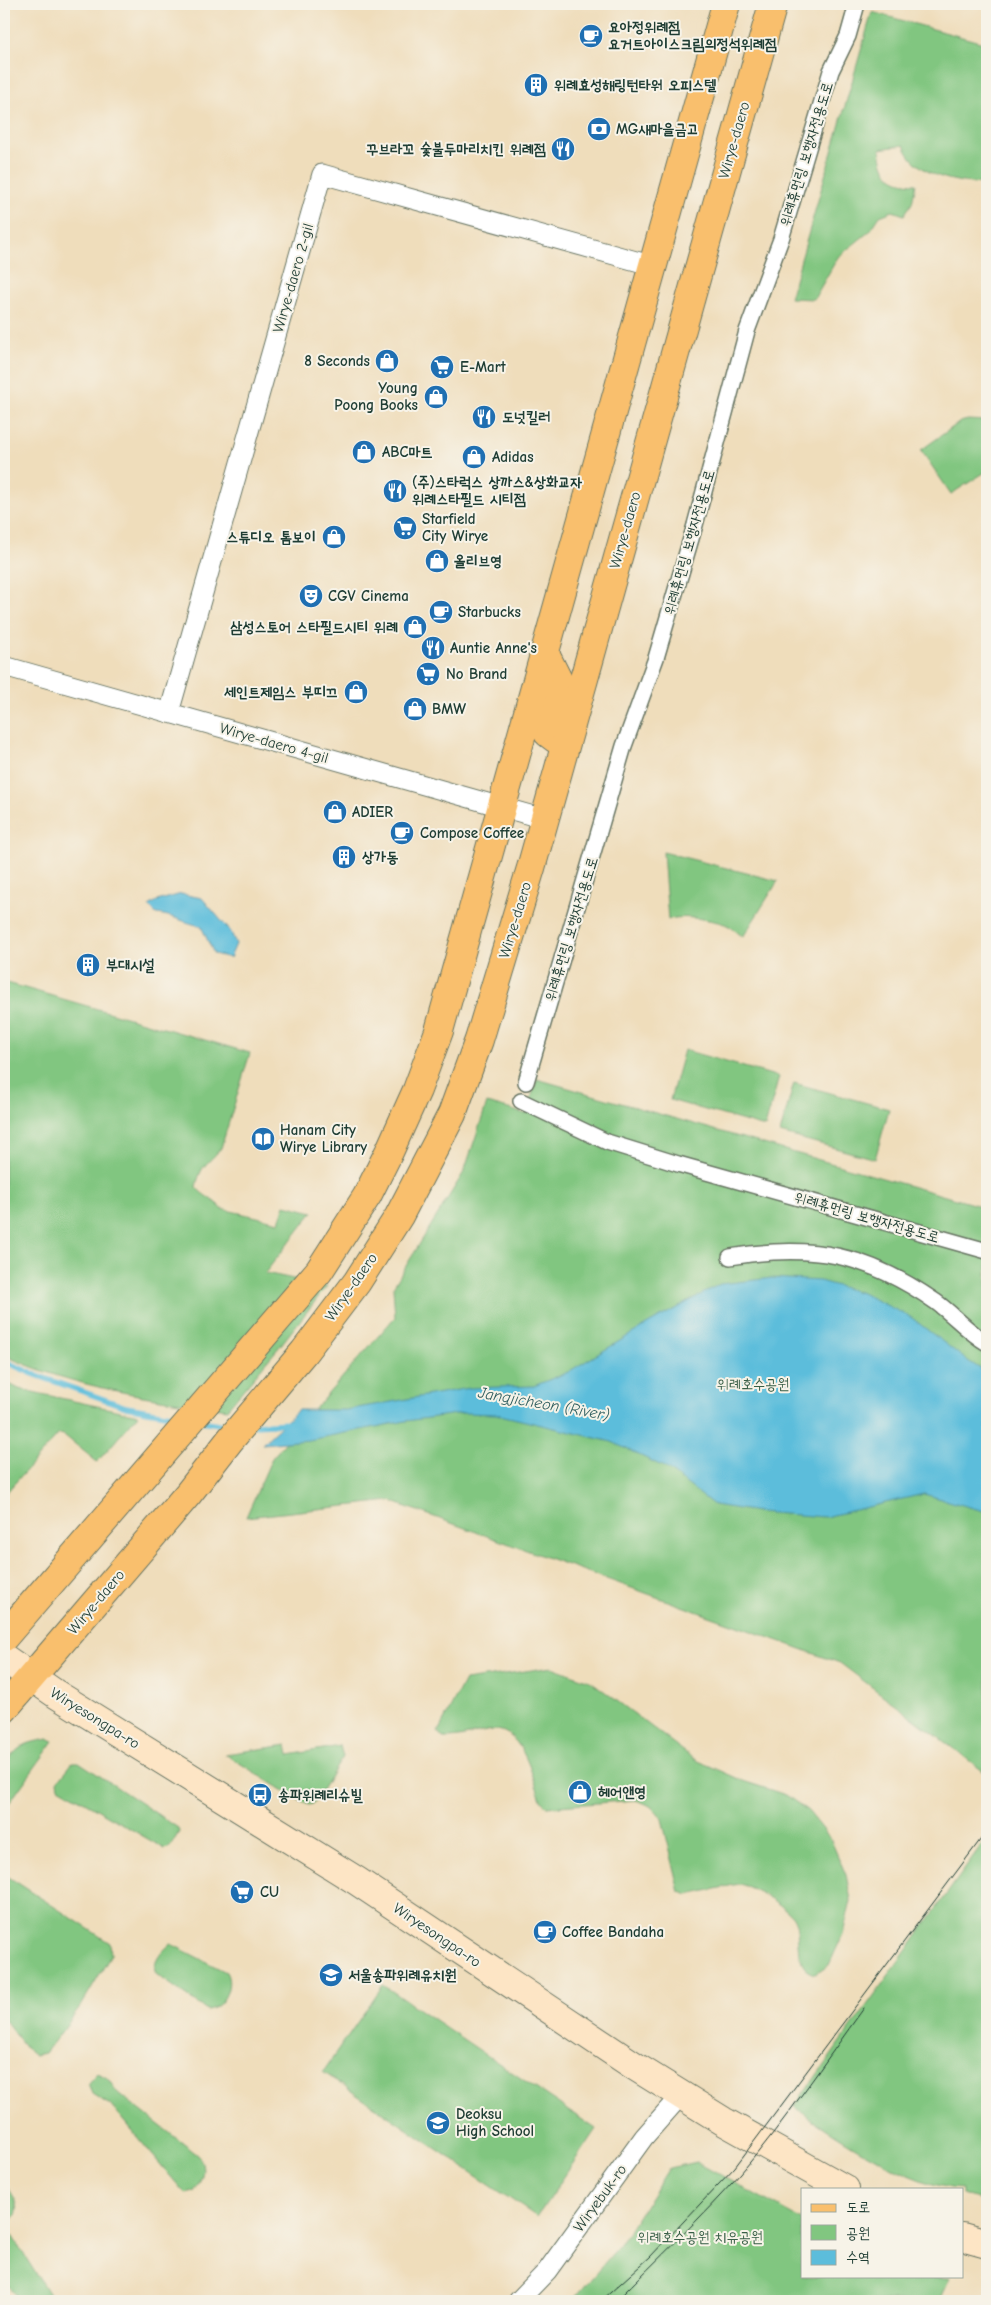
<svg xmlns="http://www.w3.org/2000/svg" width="991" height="2305" font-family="'Comic Neue','Poor Story',sans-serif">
<rect width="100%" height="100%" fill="#f7f3e8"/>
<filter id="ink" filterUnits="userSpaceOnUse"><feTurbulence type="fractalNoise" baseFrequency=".02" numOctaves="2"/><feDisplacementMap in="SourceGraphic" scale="10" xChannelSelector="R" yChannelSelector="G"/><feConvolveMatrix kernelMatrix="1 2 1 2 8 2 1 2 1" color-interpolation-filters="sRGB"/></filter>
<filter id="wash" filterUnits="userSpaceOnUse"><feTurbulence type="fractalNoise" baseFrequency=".0096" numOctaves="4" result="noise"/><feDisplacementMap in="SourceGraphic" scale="20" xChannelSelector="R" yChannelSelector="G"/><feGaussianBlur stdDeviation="1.12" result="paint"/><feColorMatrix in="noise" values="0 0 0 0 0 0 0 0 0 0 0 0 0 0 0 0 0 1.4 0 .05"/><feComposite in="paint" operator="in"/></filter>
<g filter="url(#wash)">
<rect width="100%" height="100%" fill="#efddbb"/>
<g fill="#81c680" stroke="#50825a">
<path d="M872,12L987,44V184C957,183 916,177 904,145L880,149C883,174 891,183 916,184L912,203L904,215L893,211L880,216L870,231L838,257L814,299L790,298Z"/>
<path d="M968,420L987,421V471L951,494L921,450L960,422Z"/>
<path d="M663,852L778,881L743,937C738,933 733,928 727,925C716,920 679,914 668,920Z"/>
<path d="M4,982L250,1053L221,1148C208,1165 201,1163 196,1187C204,1197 214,1199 222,1209L279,1222L285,1205L313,1212L265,1273L327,1286L280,1346L227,1409C152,1398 73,1388 4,1355Z"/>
<path d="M684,1050L779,1077L765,1127L670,1100Z"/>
<path d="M537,1079L987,1208V1774L840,1663L390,1501L246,1517L272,1458L395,1317L393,1287L464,1172L487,1103L526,1114Z"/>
<path d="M794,1083L889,1109L875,1159L780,1133Z"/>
<path d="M4,1381L19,1389L138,1415L97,1462L64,1435L59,1434L4,1495Z"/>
<path d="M552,1667L592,1682L694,1759L743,1781L786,1795L808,1811L830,1838L846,1875L851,1900L843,1934L829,1965L816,1974C790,1968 803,1932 793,1917C785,1906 751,1885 738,1884L688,1895L680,1892L662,1819C656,1808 647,1803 635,1800L547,1807L542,1802C533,1780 523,1728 493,1730C477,1732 460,1739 443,1738L438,1732L465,1680Z"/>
<path d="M49,1739L54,1741L4,1810V1765C20,1745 24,1743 49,1739Z"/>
<path d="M287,1745L289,1755L340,1746L343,1757L313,1804L309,1805L302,1802L225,1754Z"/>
<path d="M73,1762H79L178,1828L179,1832L170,1847L165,1849L59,1787L58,1781Z"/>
<path d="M987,1838V2202L962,2194V2189C915,2189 833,2134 794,2107Z"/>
<path d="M4,1874L110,1943L111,1955L79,2009L45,2053L34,2055L27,2049L4,2019Z"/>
<path d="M171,1944L226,1972C234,1985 223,2009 207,2010L156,1974C151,1964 162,1950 171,1944Z"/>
<path d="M383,1985L596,2129L537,2217L323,2072Z"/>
<path d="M97,2073L107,2078L118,2093L198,2155C207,2169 202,2178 194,2192L186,2194L183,2191L110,2105L92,2094L88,2083Z"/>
<path d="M696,2162L802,2220V2276L950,2277L940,2301H572L620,2245L669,2168Z"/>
<path d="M4,2182C16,2200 26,2210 6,2226L53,2301H19L4,2277Z"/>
</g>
<g fill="#5cbddb" stroke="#3e7d88">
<path d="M181,894L202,898L231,932L236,944L230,958L214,954L201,926C185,923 172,915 156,914L149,906L157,901Z"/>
<path d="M772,1278L820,1281L862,1293L912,1318L965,1359L987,1373V1512L924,1494L825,1517L758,1512L714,1505L666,1468L612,1442L496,1414L464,1413L406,1421L309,1440L262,1444L298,1410H346L469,1388L534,1386L568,1372L648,1324L720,1284Z"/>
</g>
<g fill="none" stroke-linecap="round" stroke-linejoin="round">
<g stroke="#5cbddb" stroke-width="5.5">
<path d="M4,1361L33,1374L126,1407L182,1417"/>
<path d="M201,1421L231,1426"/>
<path d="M253,1425L291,1423"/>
</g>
</g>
</g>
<g filter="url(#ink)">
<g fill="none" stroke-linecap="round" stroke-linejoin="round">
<g stroke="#687563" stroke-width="18">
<g id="pedestrian">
<path d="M526,1082L624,746L656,658L695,525L747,331L781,239L831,71L848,36L857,4"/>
<path d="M521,1101L607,1142L678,1164L987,1251"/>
<path d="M730,1257C813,1243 867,1254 936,1302C954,1315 968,1332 987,1343"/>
</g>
</g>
<g stroke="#687563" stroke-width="21">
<g id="minor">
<path d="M4,666L544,819"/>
<path d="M169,713L322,174L654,266"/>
<path d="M518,2301L547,2271L644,2137L681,2095"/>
</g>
</g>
<g stroke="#687563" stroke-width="30">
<g id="secondary">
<path d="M4,1658L56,1694L357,1881L636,2067L723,2121L845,2189"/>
<path d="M962,2237L987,2244"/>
</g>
</g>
<g stroke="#687563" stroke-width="30">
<g id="primary">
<path d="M545,654L558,680L548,733L556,739L567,737"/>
<path d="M4,1637L319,1271L367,1196L389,1152L417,1090L439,1031L726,4"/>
<path d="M4,1709L188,1494L230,1440L304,1352L357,1282L399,1216L452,1114L479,1040L531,868L773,4"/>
</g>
</g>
<use href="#pedestrian" stroke="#fff" stroke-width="15"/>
<use href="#minor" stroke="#fff" stroke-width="19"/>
<use href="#secondary" stroke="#fde5c5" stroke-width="28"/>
<use href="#primary" stroke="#f9bf6d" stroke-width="28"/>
<g stroke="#1f3d34" stroke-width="1">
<path d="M601,2301L650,2257L735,2167L987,1831"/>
<path d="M616,2301C658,2259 701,2218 741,2173C785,2121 824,2063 864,2008"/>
</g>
</g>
</g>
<defs>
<g id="cafe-disc" transform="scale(1.25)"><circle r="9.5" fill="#1f6fb2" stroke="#f7f3e8"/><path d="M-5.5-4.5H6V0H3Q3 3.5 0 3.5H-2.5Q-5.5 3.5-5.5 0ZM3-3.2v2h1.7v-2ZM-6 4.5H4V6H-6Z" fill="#fff"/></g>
<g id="building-disc" transform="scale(1.25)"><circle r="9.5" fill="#1f6fb2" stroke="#f7f3e8"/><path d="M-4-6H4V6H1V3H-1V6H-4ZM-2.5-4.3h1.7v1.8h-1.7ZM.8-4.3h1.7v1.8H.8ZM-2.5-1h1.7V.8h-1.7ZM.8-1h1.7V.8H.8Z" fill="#fff"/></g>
<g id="bank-disc" transform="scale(1.25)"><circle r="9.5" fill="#1f6fb2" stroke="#f7f3e8"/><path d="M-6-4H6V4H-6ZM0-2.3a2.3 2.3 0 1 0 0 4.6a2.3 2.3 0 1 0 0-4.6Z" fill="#fff"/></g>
<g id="restaurant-disc" transform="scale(1.25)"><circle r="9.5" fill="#1f6fb2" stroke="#f7f3e8"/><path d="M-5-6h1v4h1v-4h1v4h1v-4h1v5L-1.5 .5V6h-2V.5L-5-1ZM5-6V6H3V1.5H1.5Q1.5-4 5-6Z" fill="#fff"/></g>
<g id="shop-disc" transform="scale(1.25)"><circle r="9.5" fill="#1f6fb2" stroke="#f7f3e8"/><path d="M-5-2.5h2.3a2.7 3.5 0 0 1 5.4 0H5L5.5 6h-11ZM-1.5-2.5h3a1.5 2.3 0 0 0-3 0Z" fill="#fff"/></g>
<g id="supermarket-disc" transform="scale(1.25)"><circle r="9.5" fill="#1f6fb2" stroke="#f7f3e8"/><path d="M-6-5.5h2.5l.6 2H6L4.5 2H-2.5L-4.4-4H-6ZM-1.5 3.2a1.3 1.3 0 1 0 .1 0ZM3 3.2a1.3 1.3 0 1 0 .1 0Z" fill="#fff"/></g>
<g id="theatre-disc" transform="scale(1.25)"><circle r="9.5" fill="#1f6fb2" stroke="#f7f3e8"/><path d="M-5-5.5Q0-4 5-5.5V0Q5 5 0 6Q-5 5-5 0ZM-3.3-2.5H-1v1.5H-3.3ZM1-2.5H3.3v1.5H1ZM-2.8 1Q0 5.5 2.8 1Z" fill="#fff"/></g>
<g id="library-disc" transform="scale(1.25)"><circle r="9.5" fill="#1f6fb2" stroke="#f7f3e8"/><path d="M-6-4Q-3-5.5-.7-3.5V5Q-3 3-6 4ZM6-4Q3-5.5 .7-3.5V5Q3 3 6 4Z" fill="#fff"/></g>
<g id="bus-disc" transform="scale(1.25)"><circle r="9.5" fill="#1f6fb2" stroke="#f7f3e8"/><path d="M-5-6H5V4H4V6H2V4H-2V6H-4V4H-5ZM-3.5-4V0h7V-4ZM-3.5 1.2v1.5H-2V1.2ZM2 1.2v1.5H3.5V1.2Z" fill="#fff"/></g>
<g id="school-disc" transform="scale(1.25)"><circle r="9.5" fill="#1f6fb2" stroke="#f7f3e8"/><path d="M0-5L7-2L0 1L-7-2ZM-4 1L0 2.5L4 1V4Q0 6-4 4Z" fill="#fff"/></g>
</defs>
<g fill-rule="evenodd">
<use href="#cafe-disc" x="591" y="36"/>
<use href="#building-disc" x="536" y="85"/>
<use href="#bank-disc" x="599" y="129"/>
<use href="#restaurant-disc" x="563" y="149"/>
<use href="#shop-disc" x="387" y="361"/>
<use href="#supermarket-disc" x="442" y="367"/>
<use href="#shop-disc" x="436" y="397"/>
<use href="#restaurant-disc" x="484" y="417"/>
<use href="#shop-disc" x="364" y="452"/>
<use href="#shop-disc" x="474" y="457"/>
<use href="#restaurant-disc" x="395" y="491"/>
<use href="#supermarket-disc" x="405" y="528"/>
<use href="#shop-disc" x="334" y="537"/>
<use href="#shop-disc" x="437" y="561"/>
<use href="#theatre-disc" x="311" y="596"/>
<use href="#cafe-disc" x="441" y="612"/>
<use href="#shop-disc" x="415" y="627"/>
<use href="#restaurant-disc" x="433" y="648"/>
<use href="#supermarket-disc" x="428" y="674"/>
<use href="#shop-disc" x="356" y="692"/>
<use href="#shop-disc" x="415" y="709"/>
<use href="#shop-disc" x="335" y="812"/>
<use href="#cafe-disc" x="402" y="833"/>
<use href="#building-disc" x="344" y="857"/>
<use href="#building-disc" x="88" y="965"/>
<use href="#library-disc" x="263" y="1139"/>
<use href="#shop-disc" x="580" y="1792"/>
<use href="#bus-disc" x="260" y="1795"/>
<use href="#supermarket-disc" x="242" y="1892"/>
<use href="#cafe-disc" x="545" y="1932"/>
<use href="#school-disc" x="331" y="1975"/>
<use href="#school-disc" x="438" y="2123"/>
</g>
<g text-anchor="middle" stroke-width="4" stroke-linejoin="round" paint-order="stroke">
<g font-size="15" font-weight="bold" fill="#1f3d34" stroke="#f7f3e8" text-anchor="start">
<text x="608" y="32">요아정위례점<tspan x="608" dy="17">요거트아이스크림의정석위례점</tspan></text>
<text x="554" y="90">위례효성해링턴타워 오피스텔</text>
<text x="616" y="134">MG새마을금고</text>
<text x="546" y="154" text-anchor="end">꾸브라꼬 숯불두마리치킨 위례점</text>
<text x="370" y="366" text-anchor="end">8 Seconds</text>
<text x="460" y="372">E-Mart</text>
<text x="418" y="393" text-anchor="end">Young<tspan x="418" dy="17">Poong Books</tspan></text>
<text x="502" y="422">도넛킬러</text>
<text x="382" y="457">ABC마트</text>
<text x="492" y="462">Adidas</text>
<text x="412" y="487">(주)스타럭스 상까스&amp;상화교자<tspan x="412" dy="17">위례스타필드 시티점</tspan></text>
<text x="422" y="524">Starfield<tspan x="422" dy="17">City Wirye</tspan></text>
<text x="316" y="542" text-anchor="end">스튜디오 톰보이</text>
<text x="454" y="566">올리브영</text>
<text x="328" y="601">CGV Cinema</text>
<text x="458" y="617">Starbucks</text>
<text x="398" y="632" text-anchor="end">삼성스토어 스타필드시티 위례</text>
<text x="450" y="653">Auntie Anne's</text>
<text x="446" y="679">No Brand</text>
<text x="338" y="697" text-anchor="end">세인트제임스 부띠끄</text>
<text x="432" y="714">BMW</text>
<text x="352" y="817">ADIER</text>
<text x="420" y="838">Compose Coffee</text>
<text x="362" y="862">상가동</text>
<text x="106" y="970">부대시설</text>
<text x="280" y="1135">Hanam City<tspan x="280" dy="17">Wirye Library</tspan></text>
<text x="598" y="1797">헤어앤영</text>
<text x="278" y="1800">송파위례리슈빌</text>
<text x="260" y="1897">CU</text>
<text x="562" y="1937">Coffee Bandaha</text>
<text x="348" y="1980">서울송파위례유치원</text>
<text x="456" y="2119">Deoksu<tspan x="456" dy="17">High School</tspan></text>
</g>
<g font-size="15" fill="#1f3d34" stroke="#f7f3e8">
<text transform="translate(734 140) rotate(-74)" y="5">Wirye-daero</text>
<text transform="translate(806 154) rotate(-73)" y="5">위례휴먼링 보행자전용도로</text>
<text transform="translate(293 278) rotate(-74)" y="5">Wirye-daero 2-gil</text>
<text transform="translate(625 530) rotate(-74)" y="5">Wirye-daero</text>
<text transform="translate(689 542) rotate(-74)" y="5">위례휴먼링 보행자전용도로</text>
<text transform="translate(274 743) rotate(16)" y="5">Wirye-daero 4-gil</text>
<text transform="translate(515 920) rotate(-73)" y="5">Wirye-daero</text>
<text transform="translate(571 929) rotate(-73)" y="5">위례휴먼링 보행자전용도로</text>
<text transform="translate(867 1217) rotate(16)" y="5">위례휴먼링 보행자전용도로</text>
<text transform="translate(351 1287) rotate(-55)" y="5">Wirye-daero</text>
<text transform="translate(96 1602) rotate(-50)" y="5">Wirye-daero</text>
<text transform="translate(95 1718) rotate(32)" y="5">Wiryesongpa-ro</text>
<text transform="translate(437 1935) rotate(34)" y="5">Wiryesongpa-ro</text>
<text transform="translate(600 2198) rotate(-54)" y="5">Wiryebuk-ro</text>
</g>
<g font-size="15" fill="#385f47" stroke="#f7f3e8">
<text x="753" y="1389">위례호수공원</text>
<text x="700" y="2242">위례호수공원 치유공원</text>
</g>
<g font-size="16" font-style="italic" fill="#2e5d5e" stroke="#f7f3e8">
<text transform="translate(544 1403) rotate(10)" y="6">Jangjicheon (River)</text>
</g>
</g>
<rect width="991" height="2305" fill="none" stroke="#f7f3e8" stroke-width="20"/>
<rect x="801" y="2188" width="162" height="90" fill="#f7f3e8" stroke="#a1aaa0"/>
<rect x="811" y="2204" width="25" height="8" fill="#f9bf6d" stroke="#a1aaa0"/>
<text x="846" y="2212" font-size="15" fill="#1f3d34">도로</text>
<rect x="811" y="2225" width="25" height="15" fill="#81c680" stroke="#a1aaa0"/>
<text x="846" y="2238" font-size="15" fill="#1f3d34">공원</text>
<rect x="811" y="2250" width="25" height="15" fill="#5cbddb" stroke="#a1aaa0"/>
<text x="846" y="2262" font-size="15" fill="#1f3d34">수역</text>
</svg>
